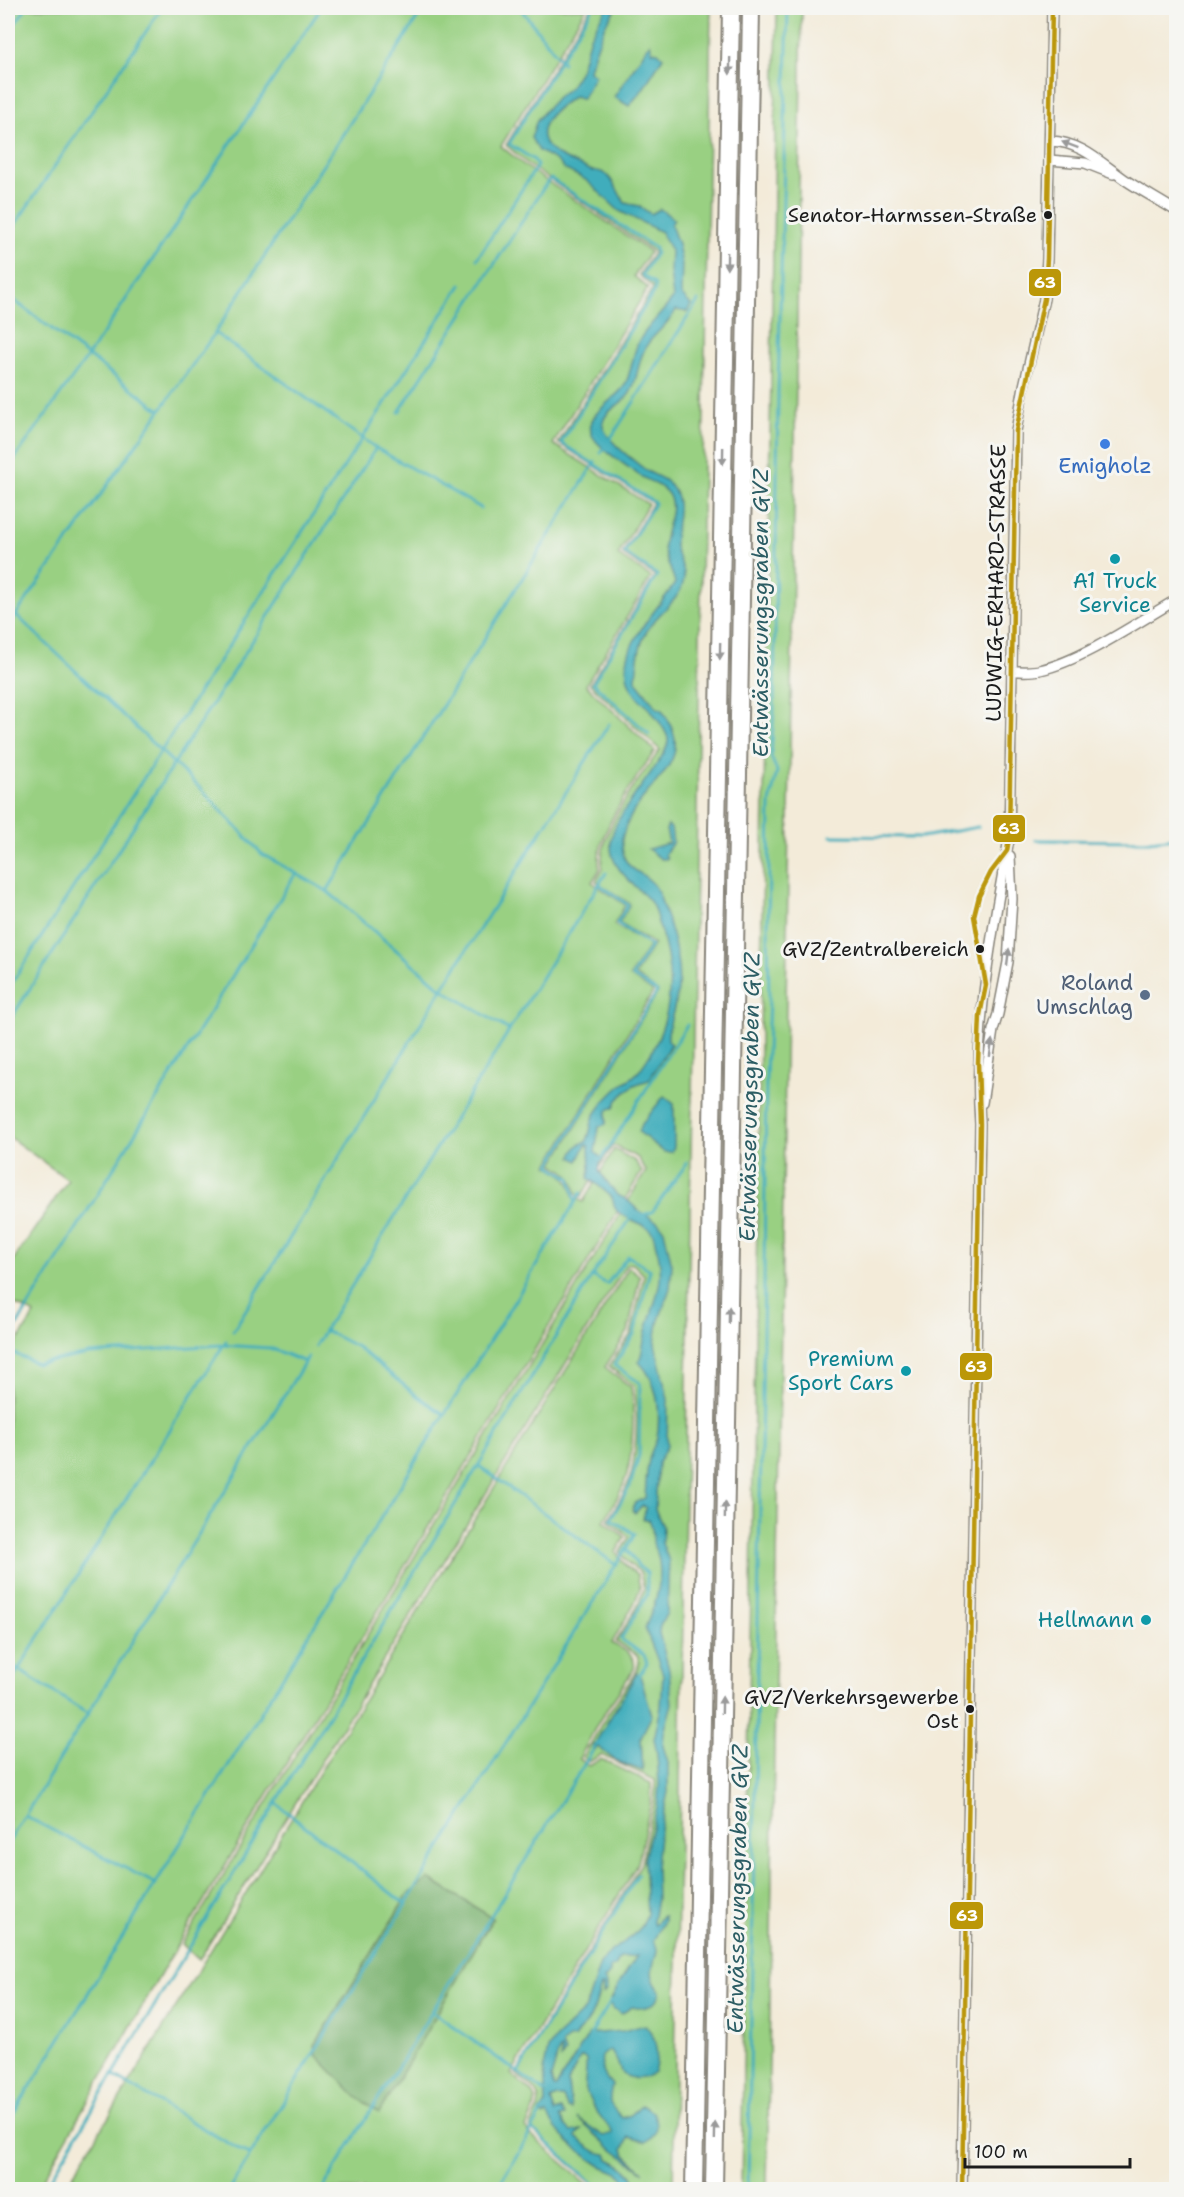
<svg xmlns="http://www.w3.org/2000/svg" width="1184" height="2197" font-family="'Shantell Sans',sans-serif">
<rect width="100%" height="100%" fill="#f6f6f2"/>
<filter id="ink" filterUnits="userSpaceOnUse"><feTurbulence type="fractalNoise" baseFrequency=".0167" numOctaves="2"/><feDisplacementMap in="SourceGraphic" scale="12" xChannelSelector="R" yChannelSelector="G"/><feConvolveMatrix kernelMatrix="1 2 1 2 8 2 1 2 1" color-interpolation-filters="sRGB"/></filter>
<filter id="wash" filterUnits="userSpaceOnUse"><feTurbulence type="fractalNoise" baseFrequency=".008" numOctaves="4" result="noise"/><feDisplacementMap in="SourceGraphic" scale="24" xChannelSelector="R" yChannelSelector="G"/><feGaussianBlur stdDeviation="1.35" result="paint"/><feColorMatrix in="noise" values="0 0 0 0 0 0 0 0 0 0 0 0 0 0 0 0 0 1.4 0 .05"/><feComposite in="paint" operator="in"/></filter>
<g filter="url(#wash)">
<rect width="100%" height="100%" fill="#f3ebd9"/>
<g fill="#99d082" stroke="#5a764f" stroke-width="1.5">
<path d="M8,8H586L501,146L528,168L650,252L634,276L648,288L553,444L648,504L618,555L651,577L586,685L655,751C638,775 591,839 600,869L592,882L625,905L614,925L650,945L630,976L653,992L548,1165C564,1175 569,1176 573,1196L583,1202L614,1149L635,1161L642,1171L178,1944L37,2190L8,2189V1356L35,1314L8,1301V1268L68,1180L8,1136Z"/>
<path d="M590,8H711L673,2189H598L534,2132L530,2127C545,2096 541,2095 516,2074L641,1864L654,1801L655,1780L601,1755L589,1762L583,1758L602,1723L637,1670L639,1662L637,1655L616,1642L639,1603L644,1588L640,1572L628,1563L620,1552L629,1537L608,1520C615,1508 623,1496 628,1483C637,1461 638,1409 634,1386L609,1366L631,1334L644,1275L633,1264H627L199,1960L182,1944L646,1171L638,1158L613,1145L581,1197L576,1194C573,1175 568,1173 553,1164L658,992L635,975L654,944L619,923L630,904L596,881L603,869C594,837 641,776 660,750L590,684L655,576L622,554L653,503L558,443L653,288L639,275L654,252L530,166L506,145Z"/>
<path d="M777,8H802L767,2189L741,2190Z"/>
<path d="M629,1267L640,1276L628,1332L605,1367L631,1387C635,1410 633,1458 625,1480C621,1494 611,1508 604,1521L625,1537L616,1552L626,1566L637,1574L640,1588L635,1602L612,1643C623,1650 637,1654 634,1669L599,1721L579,1759L589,1766L601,1759L651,1783V1801L638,1863L511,2074C537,2097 542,2095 526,2127L531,2135L593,2189L64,2190Z"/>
</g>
<path fill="#7ab270" stroke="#4b6746" stroke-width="1.5" d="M429,1879L493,1918L379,2113L357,2097L316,2055L315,2045L408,1894Z"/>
<g fill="#3fadbc" stroke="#2e646c" stroke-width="1.5">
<path d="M606,8H616L605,25L590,66L589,71L595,75L582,99L575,96C552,110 525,134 558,155C568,161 581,165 592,171C611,169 616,190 625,203L639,206L651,214L660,209L674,219L671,225L678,244L682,264L681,294L691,305L687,312L676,310C669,324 655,333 647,345C637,360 639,378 630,393C624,404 606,409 603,422C600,437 636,462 647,471C654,475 661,477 667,482C688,500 673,524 675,547C676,556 683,564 684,573C686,597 660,610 648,629C638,646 637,663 636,681L657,708L661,709C701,762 647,778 628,822C625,829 621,836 622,844C623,875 644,868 656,888C661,896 663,909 667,918C674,942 681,964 678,990C676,1005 670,1019 668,1034V1040L671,1044L649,1080L634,1085L617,1100L614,1108C603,1108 607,1118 606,1124L599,1127L595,1152L603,1159L600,1162L599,1171L617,1195L626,1199L638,1210L658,1222L664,1230L672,1265L670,1288L658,1323L655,1344L668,1399L667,1446L658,1463L655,1509L663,1527L662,1543L669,1561L667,1613L660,1625L659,1633L669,1669L672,1704L664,1733L663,1746L668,1762V1792L659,1835L656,1868L657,1899L653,1921L655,1925L662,1916H664V1921L653,1941C664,1952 648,1964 653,1978C654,1983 658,1987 660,1991C659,2005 645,2010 632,2007L621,2014L613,2008L610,2002L621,1980L637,1956L620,1958L615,1967L610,1968V1973L604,1980L607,1984V1990L603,1994V1986H601C597,1998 595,2013 587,2023C582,2029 577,2030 575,2038L569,2039L562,2044L565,2053L561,2059V2049L559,2050L551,2078L554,2087H556L589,2034L623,2031L645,2025C657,2037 659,2056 654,2072C643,2081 634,2080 622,2074L616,2059L610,2050L602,2056C600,2067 604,2077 612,2085C608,2104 608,2103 622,2118L631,2115L641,2105L654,2113C657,2126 658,2133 646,2142L629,2137L623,2149L625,2155L644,2172L609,2147L577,2118L604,2136L613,2133C602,2117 587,2104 585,2084C585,2075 587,2068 586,2060L583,2057L580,2058L568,2082L571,2109L567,2108L563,2097H557L551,2100L555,2112L561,2110L565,2116L560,2117L565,2126L571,2132L582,2130L576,2136C584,2144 595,2154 607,2154L609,2159C626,2167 631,2171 638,2190L628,2189C623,2169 612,2173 598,2164C578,2151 558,2136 547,2114L544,2116L540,2113L546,2103L544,2068L548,2049L555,2039L585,2010L600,1964L611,1951L633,1936L642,1926L647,1914L644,1859L657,1807L659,1784L657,1754L654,1739L661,1707L663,1674L645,1628C655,1605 664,1581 658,1556C657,1552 655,1550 654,1547C651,1537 655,1529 649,1520L643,1519L646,1508L643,1505L635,1513L632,1510L636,1502L645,1498C646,1485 646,1473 649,1460C650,1452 655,1445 657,1438C661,1412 658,1381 639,1362C643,1351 643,1342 646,1331C655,1299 667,1279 656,1246C655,1242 654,1235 652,1232C646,1223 626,1220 617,1211C614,1207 614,1203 612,1198C609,1194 592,1180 588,1178L590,1171L589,1146L586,1145L578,1161L572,1157C575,1148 577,1144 586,1142C591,1134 590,1124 594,1116C601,1104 614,1091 625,1082C630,1079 635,1076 639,1071C672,1028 677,978 660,929C656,919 656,908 649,900C632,881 605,866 612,836C617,809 670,757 668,739C667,730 652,712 646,704C640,702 637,697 633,691C609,653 657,612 675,583C672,570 665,560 664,548C663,531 676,514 670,498C666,485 643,480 633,471C622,462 598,448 592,435C583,414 616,400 625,385C632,371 632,354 639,341C648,325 663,313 673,298L670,271L671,251L661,232L619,211L586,180L564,169L557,161L539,151L531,138L537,120L557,97L569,88L580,71L590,37Z"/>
<path d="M650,43L652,51L658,52L663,57L643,89L629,106L614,97Z"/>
<path d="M668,825L671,828L673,842L665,854L667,859H661L648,849L669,843L666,830Z"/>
<path d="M664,1096L674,1104V1147L672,1152H664L639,1132L642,1124Z"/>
<path d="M637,1673L640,1675L652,1715L641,1737L643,1771L616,1761L598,1747L595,1750L592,1748Z"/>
</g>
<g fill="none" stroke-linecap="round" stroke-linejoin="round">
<g stroke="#3fadbc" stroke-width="3">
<path d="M520,8L563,63"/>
<path d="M8,34L26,8"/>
<path d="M8,235L162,8"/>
<path d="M477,259L537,166L534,160L509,144L592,8"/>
<path d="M8,296L160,410"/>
<path d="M215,333L376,448L481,508"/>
<path d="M399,412L548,181L551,179L655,248L656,253L642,275L655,285V290L561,443L655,503L624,553L657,575L593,683L649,734"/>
<path d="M609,441L698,301"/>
<path d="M601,453L605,446"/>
<path d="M8,468L88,356L321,8"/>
<path d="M15,614L199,787L262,854L327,891L442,989L509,1030"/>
<path d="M8,626L215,333L424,8"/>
<path d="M831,836L922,837L978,827"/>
<path d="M1036,840L1149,841L1176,838"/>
<path d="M327,891L595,462"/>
<path d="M8,989L461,285"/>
<path d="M8,1023L376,448"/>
<path d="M601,1160L687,1025"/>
<path d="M575,1199L570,1178L550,1165L657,992L632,976L651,946L617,923L628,905L599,884"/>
<path d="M643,1215L652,1212L687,1163"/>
<path d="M14,1330L296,873"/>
<path d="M324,1330L357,1347L416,1395L445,1415"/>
<path d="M233,1331L442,989L609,724"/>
<path d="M315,1346L606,873"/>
<path d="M13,1353L37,1364L89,1354L221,1345L270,1348L305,1362"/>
<path d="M479,1466L616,1565"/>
<path d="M626,1548L638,1566L647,1573V1595L621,1639L644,1655L647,1663L638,1677"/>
<path d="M8,1663L88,1714"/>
<path d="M8,1686L226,1341"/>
<path d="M277,1804L405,1904"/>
<path d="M25,1816L156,1884"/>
<path d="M8,1843L308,1357"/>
<path d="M433,2012L545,2092"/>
<path d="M589,2037L611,2001"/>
<path d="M518,2072L638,1874"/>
<path d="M114,2076L250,2156"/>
<path d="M8,2123L581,1193"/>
<path d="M532,2129L601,2190"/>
<path d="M44,2190L592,1276L631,1218"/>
<path d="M229,2190L635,1534L611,1519L630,1486L639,1455L640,1383L614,1365L634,1334L650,1270L628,1256L607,1284L592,1276"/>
<path d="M322,2190L595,1747"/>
<path d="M496,2190L543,2111"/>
<path d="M748,2190L764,1281L766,1078L769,1000L768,927L770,803L777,771L771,757L774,709L778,394L788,8"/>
</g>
</g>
</g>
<g filter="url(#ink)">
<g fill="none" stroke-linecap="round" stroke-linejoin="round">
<g stroke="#88847a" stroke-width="12">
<g id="street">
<path d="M1050,141C1081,142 1100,162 1124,179C1140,190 1159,200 1176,211"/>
<path d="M1049,160L1085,163L1113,174"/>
<path d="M1012,671C1021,671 1031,672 1040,670C1083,660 1138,622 1176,600"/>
<path d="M1009,842L1016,431L1024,386L1044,299L1047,259L1052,8"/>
<path d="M982,1103L993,1030L998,1014L1008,962L1012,899L1010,856"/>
<path d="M962,2190L980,1124C973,1027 992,933 1009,839"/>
</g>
</g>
<g stroke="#88847a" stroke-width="20">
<g id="highway">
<path d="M694,2190L731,8"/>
<path d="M714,2190L751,8"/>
</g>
</g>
<use href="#street" stroke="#fff" stroke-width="9"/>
<use href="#highway" stroke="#fff" stroke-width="16"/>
<g stroke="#f6f6f2" stroke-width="9">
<path id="bus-1" d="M962,2190L980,1124L978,1062L980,1015L986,985L974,916L979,896L991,872L1007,851L1009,839L1016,431L1044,299L1047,259L1052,8"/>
</g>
<use href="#bus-1" stroke="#bb9708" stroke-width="4.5"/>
</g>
<defs><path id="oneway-solid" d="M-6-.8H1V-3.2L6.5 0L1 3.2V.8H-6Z" transform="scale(1.5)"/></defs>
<g fill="#999">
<use href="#oneway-solid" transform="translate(730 66) rotate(91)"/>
<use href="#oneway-solid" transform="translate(1070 145) rotate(-159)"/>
<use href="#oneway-solid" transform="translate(727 261) rotate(91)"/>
<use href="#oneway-solid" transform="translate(723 456) rotate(91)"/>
<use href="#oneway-solid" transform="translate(720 651) rotate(91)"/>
<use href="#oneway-solid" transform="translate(1008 957) rotate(-83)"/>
<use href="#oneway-solid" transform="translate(991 1048) rotate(-82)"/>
<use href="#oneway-solid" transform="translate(729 1315) rotate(-89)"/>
<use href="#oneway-solid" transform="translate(725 1510) rotate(-89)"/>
<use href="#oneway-solid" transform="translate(722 1705) rotate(-89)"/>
<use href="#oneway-solid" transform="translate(715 2131) rotate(-89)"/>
</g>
</g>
<g fill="#1c1c1c" stroke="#f6f6f2" stroke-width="2">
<circle cx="1048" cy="215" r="5"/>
<circle cx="980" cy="949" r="5"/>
<circle cx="970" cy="1709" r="5"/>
</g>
<circle fill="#3f7fe0" stroke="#f6f6f2" stroke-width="2" cx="1105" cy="444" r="6"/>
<g fill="#0f9aa8" stroke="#f6f6f2" stroke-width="2">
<circle cx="1115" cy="559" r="6"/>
<circle cx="906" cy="1371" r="6"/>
<circle cx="1146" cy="1620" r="6"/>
</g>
<circle fill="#5c6f8a" stroke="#f6f6f2" stroke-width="2" cx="1145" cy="995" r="6"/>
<g text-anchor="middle" stroke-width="6" stroke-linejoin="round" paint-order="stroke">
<g font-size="20" fill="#1c1c1c" stroke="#f6f6f2" text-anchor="end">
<text x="1037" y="222">Senator-Harmssen-Straße</text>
<text x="969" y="956">GVZ/Zentralbereich</text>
<text x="959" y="1704">GVZ/Verkehrsgewerbe<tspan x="959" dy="24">Ost</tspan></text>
</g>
<g font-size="21" fill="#366cbe" stroke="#f6f6f2">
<text x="1105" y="473">Emigholz</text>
</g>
<g font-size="21" fill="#0d838f" stroke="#f6f6f2" text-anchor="end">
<text x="1115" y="588" text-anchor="middle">A1 Truck<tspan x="1115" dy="24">Service</tspan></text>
<text x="894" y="1366">Premium<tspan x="894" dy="24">Sport Cars</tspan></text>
<text x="1134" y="1627">Hellmann</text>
</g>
<g font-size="21" fill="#1c1c1c" stroke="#f6f6f2">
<text transform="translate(996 583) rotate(-89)" y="7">LUDWIG-ERHARD-STRASSE</text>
</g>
<g font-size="21" fill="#4e5e75" stroke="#f6f6f2" text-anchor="end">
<text x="1133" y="990">Roland<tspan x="1133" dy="24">Umschlag</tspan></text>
</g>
<g font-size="22" font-style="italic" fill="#2c5d64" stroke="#f6f6f2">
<text transform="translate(760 613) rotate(-90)" y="8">Entwässerungsgraben GVZ</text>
<text transform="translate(749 1097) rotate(-89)" y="8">Entwässerungsgraben GVZ</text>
<text transform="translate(737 1889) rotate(-89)" y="8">Entwässerungsgraben GVZ</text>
</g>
</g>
<g stroke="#f6f6f2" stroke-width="2">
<rect x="1028" y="268" width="34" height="29" rx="6" fill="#bb9708"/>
<rect x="992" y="814" width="34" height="29" rx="6" fill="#bb9708"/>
<rect x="959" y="1352" width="34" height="29" rx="6" fill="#bb9708"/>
<rect x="949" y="1901" width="35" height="29" rx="6" fill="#bb9708"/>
</g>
<g font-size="16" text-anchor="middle" font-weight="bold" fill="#fff">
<text x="1045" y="288">63</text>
<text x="1009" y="834">63</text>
<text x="976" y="1372">63</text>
<text x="967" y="1921">63</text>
</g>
<rect width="1184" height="2197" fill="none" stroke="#f6f6f2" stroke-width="30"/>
<path d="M965 2158v9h165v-9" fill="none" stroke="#1c1c1c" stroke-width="3"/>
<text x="974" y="2158" font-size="18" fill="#1c1c1c" stroke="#f6f6f2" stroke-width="4.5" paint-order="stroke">100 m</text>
</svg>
